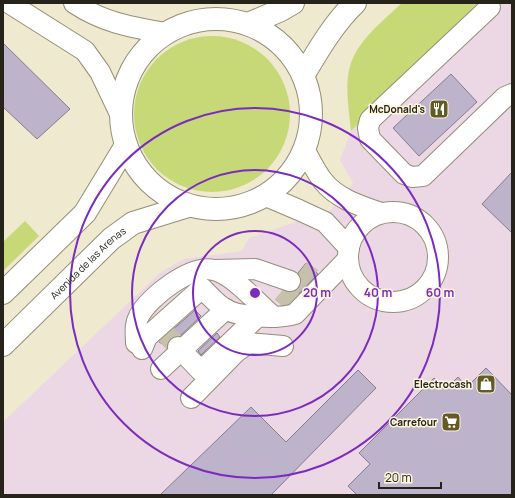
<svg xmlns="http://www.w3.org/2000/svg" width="515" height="498" font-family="Manrope,sans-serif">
<rect width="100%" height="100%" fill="#eee9cf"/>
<path fill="#ecd7e5" d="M478,3H512V495H3V422L161,272L184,259L242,251L249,238L331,210L353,183L340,160L351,131Z"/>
<g fill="#c7d976">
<path d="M402,3H478L351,131C349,108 343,79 353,58C363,36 385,19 402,3Z"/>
<circle cx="212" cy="114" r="78"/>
<path d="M25,221L39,236L3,271V242Z"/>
</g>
<g fill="#bdb3cb" stroke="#857c92">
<path d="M3,43L70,109L37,139L3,107Z"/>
<path d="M451,74L477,102L419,156L393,128Z"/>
<path d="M512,172V233L482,204Z"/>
<path d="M306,263L318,274L289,304H284L277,298L283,291L292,292L298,289L301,279L298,273Z"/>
<path d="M195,310L201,316L180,336L170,338L167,347L159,342Z"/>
<path d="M217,333L220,337L201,355L198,351Z"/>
<path d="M486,368L512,395V495H357L348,486L370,464L359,453L434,378L446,389L458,377L467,387Z"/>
<path d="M358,370L376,388L271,495H160L251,407L286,442Z"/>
</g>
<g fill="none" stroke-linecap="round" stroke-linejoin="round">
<g stroke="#c6c1ab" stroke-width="20" stroke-dasharray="20 10" stroke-linecap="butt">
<path d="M301,270L312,278"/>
<path d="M290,281L301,289"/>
<path d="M281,292L293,302"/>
<path d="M165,333L178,347"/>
</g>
<g stroke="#958f77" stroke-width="22">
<g id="minor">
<path d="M9,3L85,51L100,72L120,114"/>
<path d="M74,3C104,23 131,27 165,33"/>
<path d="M490,7L370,120L368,128L370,139L404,174L412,177L423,176L505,97L512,94"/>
<path d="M305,151C311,161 316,172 323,181C337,199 361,206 381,213"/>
<path d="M266,196L299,210L325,222L349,248"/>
<circle cx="393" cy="257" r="45"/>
<path d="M214,270L255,269L290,281"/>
<path d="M136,343C136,334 134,325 139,316C149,297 191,264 214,270C235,276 257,303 274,317"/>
<path d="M178,347L201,371L257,317"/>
<path d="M142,349L147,337L202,288C208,294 215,302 222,307C236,318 279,319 295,314L348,259"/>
<path d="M161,369L226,309"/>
<path d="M191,398L236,352L249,343L283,346"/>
</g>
</g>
<g stroke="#958f77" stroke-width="24">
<g id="highway">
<circle cx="216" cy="114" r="95"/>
<path d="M248,24L281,10L293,3"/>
<path d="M304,74C319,49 334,23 355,3"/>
<path d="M3,293L85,213L125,147"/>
<path id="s1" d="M3,345L111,239L133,223L188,206"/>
</g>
</g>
<use href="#minor" stroke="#fff" stroke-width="20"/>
<use href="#highway" stroke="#fff" stroke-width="22"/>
</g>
<g fill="none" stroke="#7b2cbf" stroke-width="2">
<circle cx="255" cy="293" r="62"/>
<circle cx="255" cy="293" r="123"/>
<circle cx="255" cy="293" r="185"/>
</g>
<defs>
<g id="restaurant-square" transform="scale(1)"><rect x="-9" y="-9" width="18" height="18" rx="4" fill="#645a26" stroke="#fcf6dc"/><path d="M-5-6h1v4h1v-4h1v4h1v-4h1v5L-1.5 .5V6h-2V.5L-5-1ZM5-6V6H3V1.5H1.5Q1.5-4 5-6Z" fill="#fff"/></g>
<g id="shop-square" transform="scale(1)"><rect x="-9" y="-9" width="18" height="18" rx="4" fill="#645a26" stroke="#fcf6dc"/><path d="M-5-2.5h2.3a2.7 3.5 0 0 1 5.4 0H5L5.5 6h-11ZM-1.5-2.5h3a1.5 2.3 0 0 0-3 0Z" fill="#fff"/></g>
<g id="supermarket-square" transform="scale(1)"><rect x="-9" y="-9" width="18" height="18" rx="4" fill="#645a26" stroke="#fcf6dc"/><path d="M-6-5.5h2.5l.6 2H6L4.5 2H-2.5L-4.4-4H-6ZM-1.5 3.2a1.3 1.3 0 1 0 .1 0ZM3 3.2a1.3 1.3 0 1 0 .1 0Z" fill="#fff"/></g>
</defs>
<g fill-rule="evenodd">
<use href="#restaurant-square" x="439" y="109"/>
<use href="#shop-square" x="486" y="384"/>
<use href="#supermarket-square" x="451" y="422"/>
</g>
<g text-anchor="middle" stroke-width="3" stroke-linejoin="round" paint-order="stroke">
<g font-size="10" font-weight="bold" fill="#25231a" stroke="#fcf6dc" text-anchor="end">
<text x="425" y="113">McDonald's</text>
<text x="472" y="388">Electrocash</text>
<text x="437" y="426">Carrefour</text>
</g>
<g font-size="10" fill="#25231a" stroke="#fcf6dc">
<text dy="4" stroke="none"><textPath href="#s1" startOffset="118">Avenida de las Arenas</textPath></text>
</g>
</g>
<circle cx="255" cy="293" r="6" fill="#7b2cbf" stroke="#fcf6dc" stroke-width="2"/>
<g font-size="12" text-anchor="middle" font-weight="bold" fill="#7b2cbf" stroke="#fcf6dc" stroke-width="3" stroke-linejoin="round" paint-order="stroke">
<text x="317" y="297">20 m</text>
<text x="378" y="297">40 m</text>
<text x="440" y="297">60 m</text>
</g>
<rect width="515" height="498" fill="none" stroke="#25231a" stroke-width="8"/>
<path d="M379 482v6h62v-6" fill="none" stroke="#25231a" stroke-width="2"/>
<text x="385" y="482" font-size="12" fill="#25231a" stroke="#fcf6dc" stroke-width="3" paint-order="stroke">20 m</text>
</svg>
